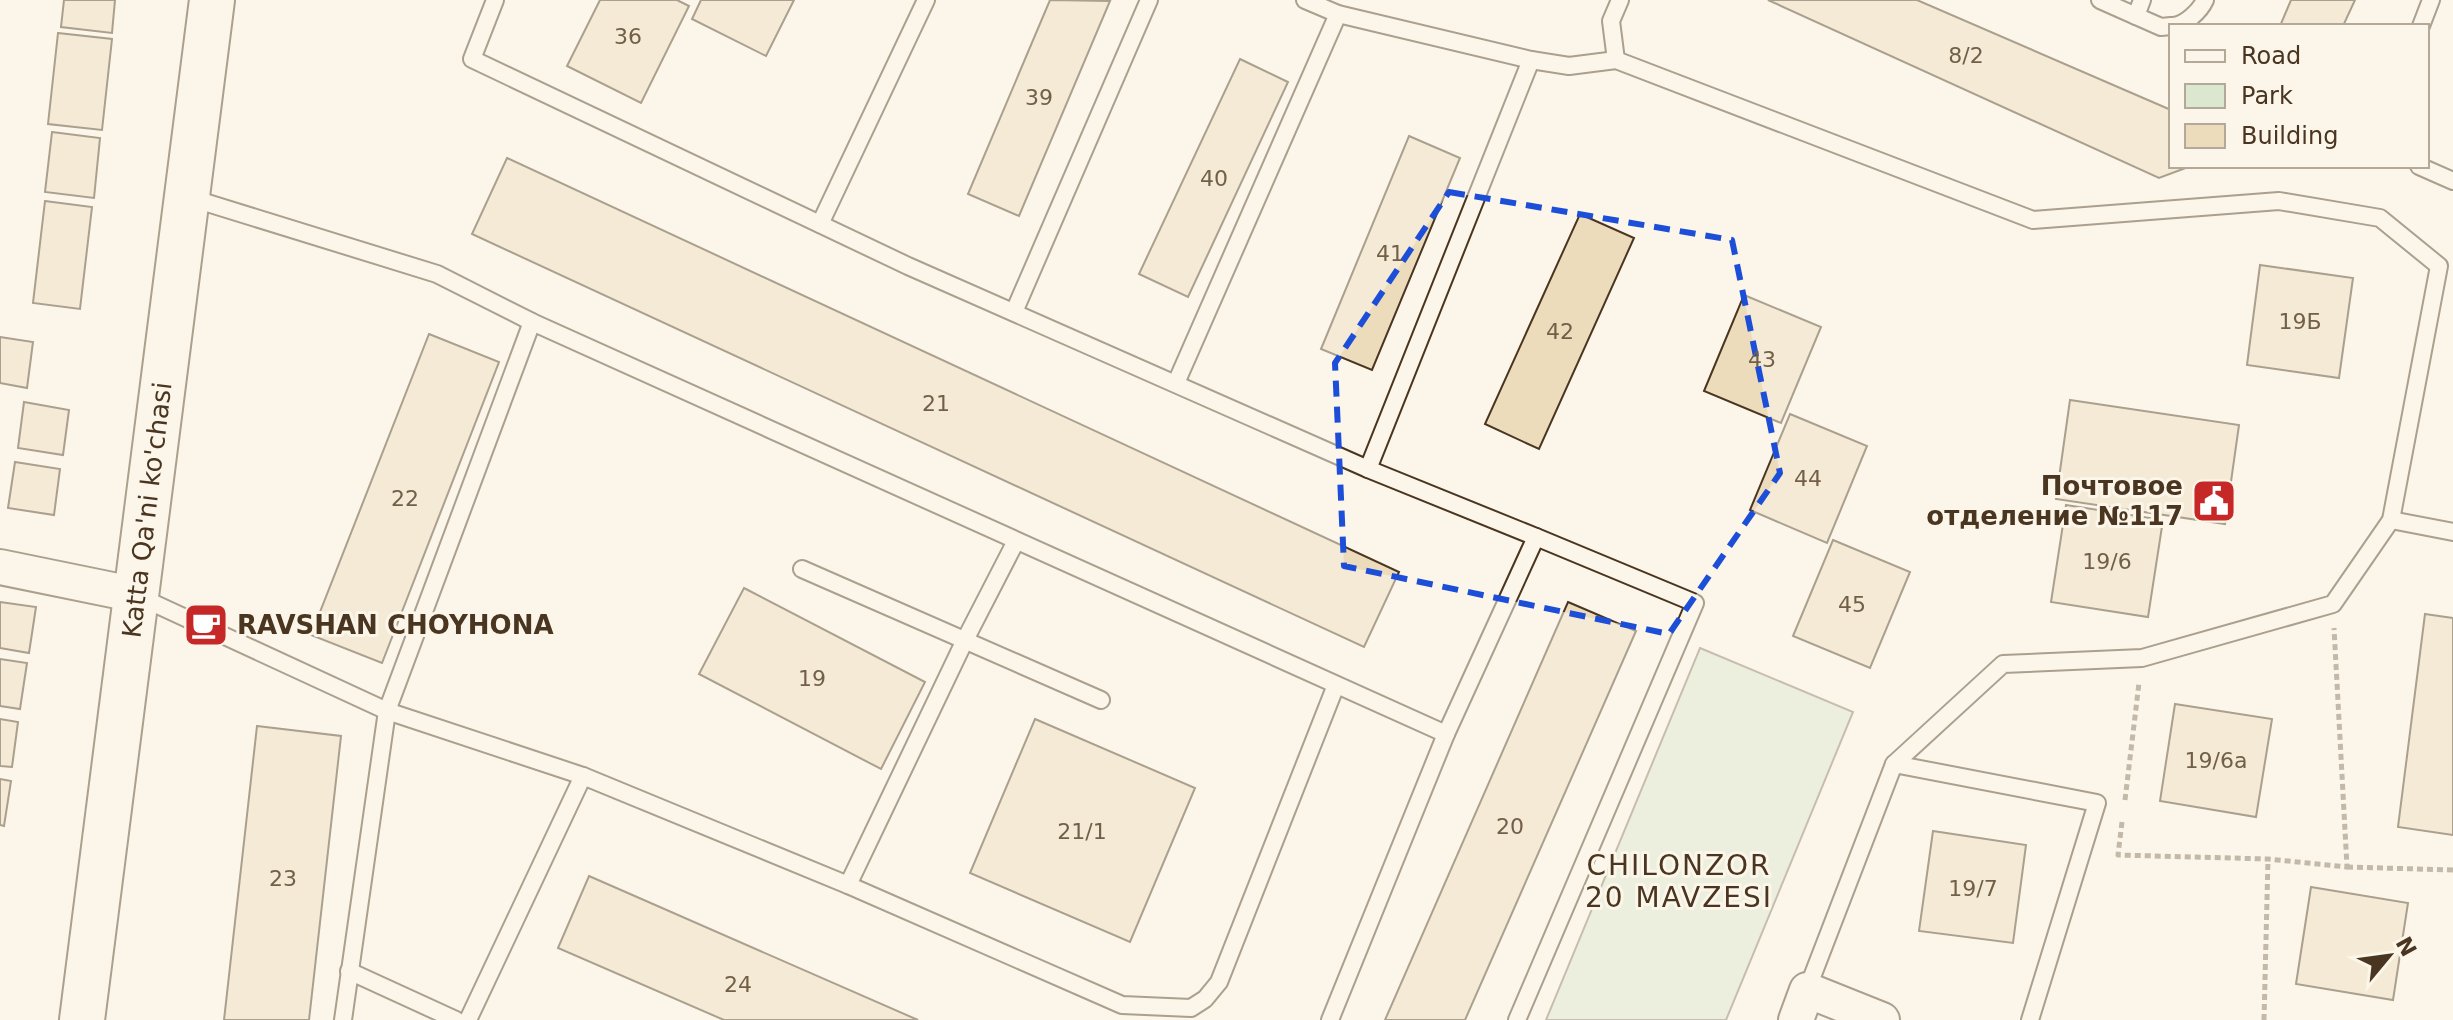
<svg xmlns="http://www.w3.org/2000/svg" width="2453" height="1020" font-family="'DejaVu Sans',sans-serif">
<rect width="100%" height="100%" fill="#fbf6e9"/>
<path fill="#dce7d0" stroke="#887966" stroke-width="2" d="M1700,648L1853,712L1726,1020H1546Z"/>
<g fill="#ecdcbc" stroke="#4a3520" stroke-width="2">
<path d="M64,0H115L112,33L61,27Z"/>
<path d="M600,0H677L689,6L641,103L567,66Z"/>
<path d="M701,0H794L766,56L692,19Z"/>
<path d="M1050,0L1110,1L1019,216L968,194Z"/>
<path d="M1768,0H1917L2171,110V166H2191L2159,178Z"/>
<path d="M2291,0H2355L2343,26H2280Z"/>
<path d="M58,33L112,39L102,130L48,124Z"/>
<path d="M1240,59L1288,82L1188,297L1139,274Z"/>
<path d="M52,132L100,138L94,198L45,192Z"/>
<path d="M1409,136L1460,158L1372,370L1321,349Z"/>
<path d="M507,158L1399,572L1364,647L472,234Z"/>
<path d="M45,201L92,207L80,309L33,303Z"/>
<path d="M1580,214L1634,238L1539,449L1485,424Z"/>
<path d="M2260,265L2353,278L2339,378L2247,365Z"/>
<path d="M1744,295L1821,327L1781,423L1704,391Z"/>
<path d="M429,334L499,362L382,663L311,635Z"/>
<path d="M0,337L33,342L27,388L0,383Z"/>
<path d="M2070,400L2239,425L2225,524L2056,499Z"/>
<path d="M24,402L69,410L63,455L18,448Z"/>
<path d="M1790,414L1867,446L1827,543L1750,510Z"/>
<path d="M15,462L60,469L54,515L8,508Z"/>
<path d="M2066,505L2163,520L2148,617L2051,602Z"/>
<path d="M1833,540L1910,572L1870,668L1793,636Z"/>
<path d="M744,588L925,682L881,769L699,674Z"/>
<path d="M0,602L36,607L29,653L0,648Z"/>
<path d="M1568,602L1636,631L1465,1020H1385Z"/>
<path d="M2425,614L2453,618V835L2398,827Z"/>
<path d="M0,659L27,663L20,709L0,706Z"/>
<path d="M2175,704L2272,719L2256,817L2160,801Z"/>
<path d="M0,719L18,722L12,767L0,766Z"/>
<path d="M1035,719L1195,788L1130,942L970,873Z"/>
<path d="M257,726L341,736L309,1020H224Z"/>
<path d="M0,779L11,781L4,826L0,825Z"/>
<path d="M1933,831L2026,845L2013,943L1919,931Z"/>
<path d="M589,876L918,1020H724L558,948Z"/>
<path d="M2311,887L2408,903L2393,1000L2296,984Z"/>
</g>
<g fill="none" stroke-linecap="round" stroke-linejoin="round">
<g stroke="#4a3520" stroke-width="20">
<g id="service">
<path d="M495,0L472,59L908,266L1368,469L1536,537L1446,734L1330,1020"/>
<path d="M1305,0L1338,14L1531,60L1569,66L1616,60L2033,220L2279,201L2380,218L2439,266L2391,520L2333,604L2142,658L2003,664L1894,764"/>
<path d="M2100,0L2136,16L2142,0"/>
<path d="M2136,16L2161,27L2171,26"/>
<path d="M2173,26C2185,25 2200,11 2205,0"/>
<path d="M2421,26L2431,0"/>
<path d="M1616,60L1611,21L1620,0"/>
<path d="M2419,166L2453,181"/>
<path d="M188,197L437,274L532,322L1446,734"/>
<path d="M820,224L926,0"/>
<path d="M1014,312L1149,0"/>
<path d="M1176,383L1338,14"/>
<path d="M1368,469L1531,60"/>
<path d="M2391,520L2453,532"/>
<path d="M802,569L1101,700"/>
<path d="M138,596L387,711L583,776L848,885L1122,1005L1191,1008L1205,999L1219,982L1336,685"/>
<path d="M848,885L965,640L1016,541"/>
<path d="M349,971L456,1020"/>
<path d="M1807,990L1894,764L2097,803L2030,1020"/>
<path d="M343,1020L387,711L532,322"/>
<path d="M468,1020L583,776"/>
<path d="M1517,1020L1695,603L1536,537"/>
</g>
</g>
<g stroke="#4a3520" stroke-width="38">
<g id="minor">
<path d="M0,567L137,595"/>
<path d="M1796,1020L1807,990L1882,1020"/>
</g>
</g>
<g stroke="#4a3520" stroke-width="48">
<path id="secondary" d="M82,1020L212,0"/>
</g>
<g stroke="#7f6f5c" stroke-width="5" stroke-dasharray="6 4" stroke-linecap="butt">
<path d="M2125,800L2139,683"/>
<path d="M2122,822L2118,855L2268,859L2347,867L2334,628"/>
<path d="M2347,867L2453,870"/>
<path d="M2264,1020L2268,859"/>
</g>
<use href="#service" stroke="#fbf6e9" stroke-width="16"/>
<use href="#minor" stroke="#fbf6e9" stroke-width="34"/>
<use href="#secondary" stroke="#fbf6e9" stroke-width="44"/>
</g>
<path d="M0 0H2453V1020H0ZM1449,192L1732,240L1780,473L1669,634L1344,566L1335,363Z" fill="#fbf6e9" fill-opacity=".55" fill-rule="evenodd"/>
<path fill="none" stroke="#1d4ed8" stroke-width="6" stroke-dasharray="16 10" stroke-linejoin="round" d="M1449,192L1732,240L1780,473L1669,634L1344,566L1335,363Z"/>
<defs>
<g id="civic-square" transform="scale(2.3)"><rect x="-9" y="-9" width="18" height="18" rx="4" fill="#c62828" stroke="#fbf6e9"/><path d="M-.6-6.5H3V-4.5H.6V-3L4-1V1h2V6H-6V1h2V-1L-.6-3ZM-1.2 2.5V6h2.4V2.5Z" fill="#fff"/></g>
<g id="cafe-square" transform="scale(2.3)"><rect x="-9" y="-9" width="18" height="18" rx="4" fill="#c62828" stroke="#fbf6e9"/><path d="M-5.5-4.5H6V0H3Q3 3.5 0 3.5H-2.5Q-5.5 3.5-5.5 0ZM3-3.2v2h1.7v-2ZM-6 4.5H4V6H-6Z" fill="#fff"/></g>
</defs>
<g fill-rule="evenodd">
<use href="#civic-square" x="2214" y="501"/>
<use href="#cafe-square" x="206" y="625"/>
</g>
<g text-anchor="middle" stroke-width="6" stroke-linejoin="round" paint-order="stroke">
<g font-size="22" fill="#725f47">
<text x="628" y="44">36</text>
<text x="1966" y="63">8/2</text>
<text x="1039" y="105">39</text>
<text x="1214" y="186">40</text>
<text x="1390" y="261">41</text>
<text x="2300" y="329">19Б</text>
<text x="1560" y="339">42</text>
<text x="1762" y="367">43</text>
<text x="936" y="411">21</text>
<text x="1808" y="486">44</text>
<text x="405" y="506">22</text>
<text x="2107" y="569">19/6</text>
<text x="1852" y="612">45</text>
<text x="812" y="686">19</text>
<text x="2216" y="768">19/6a</text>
<text x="1510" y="834">20</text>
<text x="1082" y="839">21/1</text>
<text x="283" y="886">23</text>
<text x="1973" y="896">19/7</text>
<text x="738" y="992">24</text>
</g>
<g font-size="26" font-weight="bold" fill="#4a3520" stroke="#fbf6e9" text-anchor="end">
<text x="2183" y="495">Почтовое<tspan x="2183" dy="30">отделение №117</tspan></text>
<text x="237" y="634" text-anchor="start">RAVSHAN CHOYHONA</text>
</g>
<g font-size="26" fill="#4a3520" stroke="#fbf6e9">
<text transform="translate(147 510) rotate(-83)" y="9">Katta Qa'ni ko'chasi</text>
</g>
<g font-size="28" letter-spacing="2" fill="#4a3520" stroke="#fbf6e9">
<text x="1679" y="875">CHILONZOR<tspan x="1679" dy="32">20 MAVZESI</tspan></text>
</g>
</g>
<rect x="2169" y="24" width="260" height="144" fill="#fbf6e9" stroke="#b4a999" stroke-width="2"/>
<rect x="2185" y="50" width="40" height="12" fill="#fbf6e9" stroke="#b4a999" stroke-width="2"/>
<text x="2241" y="64" font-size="24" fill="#4a3520">Road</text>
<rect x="2185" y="84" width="40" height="24" fill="#dce7d0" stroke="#b4a999" stroke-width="2"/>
<text x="2241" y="104" font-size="24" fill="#4a3520">Park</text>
<rect x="2185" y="124" width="40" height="24" fill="#ecdcbc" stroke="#b4a999" stroke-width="2"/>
<text x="2241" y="144" font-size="24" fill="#4a3520">Building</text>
<g transform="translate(2389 956) rotate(61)" stroke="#fbf6e9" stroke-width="6" paint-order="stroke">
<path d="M0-6L14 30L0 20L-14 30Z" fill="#4a3520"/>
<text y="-12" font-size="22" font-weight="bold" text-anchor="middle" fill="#4a3520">N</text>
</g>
</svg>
